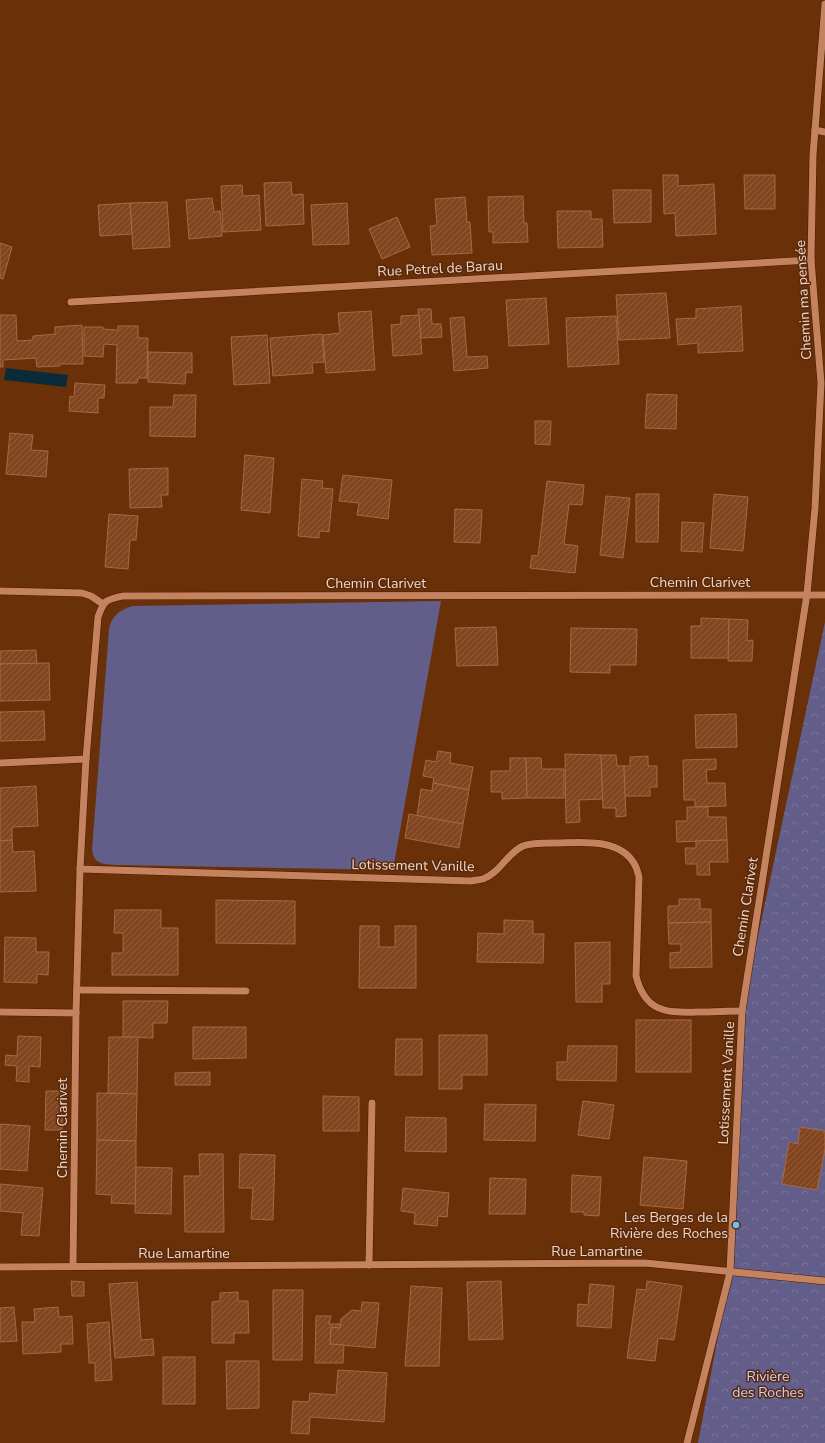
<svg xmlns="http://www.w3.org/2000/svg" width="825" height="1443" font-family="'Nunito Sans',sans-serif">
<defs>
<pattern id="park-crowns" width="20" height="18" patternUnits="userSpaceOnUse"><rect width="20" height="18" fill="#635d8a"/><path d="M2 6a3 3 0 1 1 6 0M12 15a3 3 0 1 1 6 0" fill="none" stroke="#7a7399"/></pattern>
<pattern id="building-hatch" width="6" height="6" patternUnits="userSpaceOnUse"><rect width="6" height="6" fill="#814520"/><path d="M-1 1l2-2M0 6l6-6M5 7l2-2" fill="none" stroke="#945f3f"/></pattern>
</defs>
<rect width="100%" height="100%" fill="#6a3007"/>
<path fill="#635d8a" d="M441,601L393,870L116,865C104,864 94,865 92,850L109,629C112,615 119,611 132,606Z"/>
<path fill="url(#park-crowns)" d="M825,622V1443H698L730,1272L736,1225L742,1011Z"/>
<path fill="#0a2c3a" d="M6,368L68,375L66,387L4,380Z"/>
<g fill="url(#building-hatch)" stroke="#a86844">
<path d="M663,175H678V186L714,184L716,234L676,236L675,213L664,214Z"/>
<path d="M744,175H775V209H745Z"/>
<path d="M291,182L292,195L303,194L304,224L266,226L264,183Z"/>
<path d="M242,185L243,196L259,195L261,230L223,232L221,186Z"/>
<path d="M613,190H651V222L614,223Z"/>
<path d="M523,196L524,223H527L528,242L493,243V232H489L488,197Z"/>
<path d="M465,197L467,222H470L472,253L432,255L430,226L437,225L435,199Z"/>
<path d="M212,198L214,212L220,211L222,236L189,239L186,200Z"/>
<path d="M167,202L170,247L133,249L130,203Z"/>
<path d="M130,203L132,234L100,236L98,205Z"/>
<path d="M347,203L349,244L313,245L311,205Z"/>
<path d="M557,211H591V219H602L603,247L558,248Z"/>
<path d="M397,217L410,247L382,259L369,229Z"/>
<path d="M0,243L12,247L3,279L0,278Z"/>
<path d="M666,293L670,338L619,340L616,295Z"/>
<path d="M546,298L549,344L509,346L506,300Z"/>
<path d="M741,306L743,351L698,353V343L678,345L676,319L696,318V309Z"/>
<path d="M418,309H431L432,324H441L442,337L420,338Z"/>
<path d="M371,311L375,370L326,373L323,335L340,333L338,313Z"/>
<path d="M0,315H16L17,341L33,340V336L55,334V327L82,325L83,364H59L60,366L37,367L36,358L3,360V367H0Z"/>
<path d="M419,315L422,354L393,356L391,325L401,324V316Z"/>
<path d="M616,316L619,364L568,367L566,318Z"/>
<path d="M464,317L467,357L487,356L488,368L454,371L450,318Z"/>
<path d="M118,326H138V338H148L147,378H138L137,383H116L117,345L104,344L103,357L84,356V327H103V329L118,330Z"/>
<path d="M322,334L324,362L312,363L313,373L273,376L270,338Z"/>
<path d="M267,335L270,383L234,385L231,337Z"/>
<path d="M148,352L192,353V373L186,372L185,384L148,382Z"/>
<path d="M75,383L105,385L104,398H98V413L69,411L70,396L74,397Z"/>
<path d="M647,394L677,395L676,429L645,428Z"/>
<path d="M174,395H196L195,437L150,436V407H173Z"/>
<path d="M535,421H551L550,445L535,444Z"/>
<path d="M10,433L33,435L31,450L48,451L46,477L6,474Z"/>
<path d="M245,455L274,458L270,513L241,510Z"/>
<path d="M168,468V495H161L162,507L130,508L129,469Z"/>
<path d="M343,475L392,480L388,519L357,515L359,503L339,501Z"/>
<path d="M302,479L323,481L322,488L333,489L329,532L319,531V538L298,536Z"/>
<path d="M547,481L584,485L582,505L569,504L564,544L578,546L575,573L530,568L532,555L538,556Z"/>
<path d="M636,494H659L658,542H636Z"/>
<path d="M714,494L748,497L743,551L710,548Z"/>
<path d="M606,496L630,498L623,558L600,555Z"/>
<path d="M455,509L482,510L480,543L454,542Z"/>
<path d="M109,514L138,516L136,540H130L128,569L105,567Z"/>
<path d="M682,522L704,523L702,552L681,551Z"/>
<path d="M701,618L729,619V658H691V626H701Z"/>
<path d="M729,619L748,620L747,641L753,640L752,661H728Z"/>
<path d="M496,627L498,665L457,666L455,628Z"/>
<path d="M571,628L637,629L636,665H610V673L570,672Z"/>
<path d="M36,650L37,664H0V651Z"/>
<path d="M49,663L50,700L0,701V664Z"/>
<path d="M44,711L45,740L0,741V712Z"/>
<path d="M736,714L737,747L696,748L695,715Z"/>
<path d="M438,751L451,753L450,763L473,767L469,790L433,783L434,778L423,776L426,760L436,762Z"/>
<path d="M565,754L601,755L603,799L579,800L580,822L566,823Z"/>
<path d="M601,755H616L617,766H624L626,816L616,817V808H603Z"/>
<path d="M648,756V766H657V787H650V796H625L624,766H630V757Z"/>
<path d="M510,758H526L527,798L502,799V792H491V771H510Z"/>
<path d="M526,758H541L542,769H564V798H527Z"/>
<path d="M716,759V769L706,770L707,783H725L726,806L695,807V800H684L683,760Z"/>
<path d="M433,783L469,790L463,824L417,816L421,789L432,791Z"/>
<path d="M36,786L38,826L12,827V840L0,841V788Z"/>
<path d="M687,807H708V817H726L727,840L677,842L676,821H687Z"/>
<path d="M409,814L463,824L459,848L405,838Z"/>
<path d="M12,840L13,852L34,851L36,891L0,892V841Z"/>
<path d="M727,840L728,862H709L710,875H697V864H686L685,848H696V841Z"/>
<path d="M679,899H700V909H711V922L668,923V906H679Z"/>
<path d="M216,900L295,901V944L216,943Z"/>
<path d="M115,910H161V928H178V975H112V953H123V933H114Z"/>
<path d="M504,920L533,921V934H544L543,963L477,962L478,933L504,934Z"/>
<path d="M711,922L712,967L670,968V953L681,952V944H669L668,923Z"/>
<path d="M360,926H379V947H395V926H416V988H359Z"/>
<path d="M5,937L36,938V952H49L48,975L37,974V983L4,982Z"/>
<path d="M610,942V984H602V1002H576L575,943Z"/>
<path d="M123,1001H168L167,1023H153V1038L123,1037Z"/>
<rect x="636" y="1020" width="55" height="52"/>
<path d="M193,1027H246V1058L193,1059Z"/>
<path d="M439,1035H487V1075H462V1089H439Z"/>
<path d="M18,1036L41,1037L40,1067L29,1066V1082L16,1081L17,1066L5,1065L6,1055L17,1056Z"/>
<path d="M109,1037H138L137,1094L108,1093Z"/>
<path d="M396,1039H422V1075H395Z"/>
<path d="M568,1046H617L616,1081L557,1080V1062H567Z"/>
<path d="M210,1072V1085H175V1073Z"/>
<path d="M46,1091H63L62,1130H45Z"/>
<path d="M97,1093L137,1094L136,1141L97,1140Z"/>
<path d="M323,1096L359,1097V1131H323Z"/>
<path d="M583,1101L614,1105L609,1139L578,1135Z"/>
<path d="M485,1104L536,1105L535,1141L484,1140Z"/>
<path d="M406,1117L446,1118V1152L405,1151Z"/>
<path d="M0,1124L30,1126L27,1171L0,1169Z"/>
<path d="M800,1127L825,1131V1149L817,1190L782,1184L789,1142L798,1144Z"/>
<path d="M97,1140L136,1141V1204L111,1203L112,1195L96,1194Z"/>
<path d="M199,1154H223L224,1232H185L184,1176H200Z"/>
<path d="M240,1154L275,1155L273,1220L251,1219L253,1188H239Z"/>
<path d="M644,1157L687,1161L683,1209L640,1205Z"/>
<path d="M136,1167L172,1168L171,1214L135,1213Z"/>
<path d="M572,1175L601,1177L599,1216L584,1215V1212H571Z"/>
<path d="M490,1178L526,1179L525,1214H489Z"/>
<path d="M0,1184L43,1188L39,1236L21,1235L23,1213L0,1211Z"/>
<path d="M403,1188L449,1193L447,1217L438,1216L437,1226L414,1224L415,1213L401,1211Z"/>
<path d="M71,1281L84,1282V1296H72Z"/>
<path d="M501,1281L503,1339L469,1340L467,1282Z"/>
<path d="M647,1281L682,1286L674,1340L658,1338L655,1361L627,1358L637,1289L646,1290Z"/>
<path d="M137,1282L141,1340L153,1339L154,1355L115,1358L109,1284Z"/>
<path d="M590,1284L614,1286L611,1328L577,1326L578,1304L588,1305Z"/>
<path d="M411,1286L442,1288L439,1366H405Z"/>
<path d="M273,1290H303L302,1360H273Z"/>
<path d="M238,1292V1301H248L249,1333H234V1343H212V1302L220,1301V1293Z"/>
<path d="M362,1302L379,1303L375,1348L330,1344L331,1327L340,1328L341,1319L352,1310L361,1311Z"/>
<path d="M14,1307L17,1341L0,1342V1308Z"/>
<path d="M58,1307L59,1317L72,1316L73,1344H61V1352L23,1354L22,1322H35L34,1309Z"/>
<path d="M316,1316H331L329,1324H340V1328L331,1327L330,1344L344,1345L343,1363H315Z"/>
<path d="M109,1322L112,1380L95,1381V1363H89L87,1324Z"/>
<rect x="163" y="1357" width="32" height="47"/>
<path d="M226,1361H259V1408L227,1409Z"/>
<path d="M338,1370L387,1373L384,1422L310,1417L309,1434L291,1433L293,1401L309,1402L310,1393L336,1395Z"/>
</g>
<g fill="none" stroke-linecap="round" stroke-linejoin="round">
<g stroke="#461b00" stroke-width="8">
<g id="minor">
<path d="M815,130L825,132"/>
<path d="M71,302L811,260"/>
<path d="M0,591L82,593L91,596L103,604"/>
<path d="M0,763L86,759"/>
<path d="M80,869L471,881C475,880 480,880 483,879C500,873 507,853 523,846C534,842 548,843 560,843C585,842 621,839 635,865C637,869 638,873 639,877L636,976C645,1012 666,1013 698,1012C713,1012 728,1011 742,1011"/>
<path d="M77,990L246,991"/>
<path d="M0,1012L76,1013"/>
<path d="M369,1265L372,1103"/>
<path d="M73,1266L76,1013L80,869L86,759L98,617C104,600 105,600 123,596L825,595"/>
<path d="M0,1267L645,1263L825,1281"/>
<path d="M687,1443L730,1272L742,1011L807,594L815,508L821,383L811,260L813,155L825,4"/>
</g>
</g>
<use href="#minor" stroke="#c4825e" stroke-width="7"/>
</g>
<circle fill="#66c4ef" stroke="#572b0f" stroke-width="1.5" cx="736" cy="1225" r="4"/>
<g text-anchor="middle" stroke-width="3" stroke-linejoin="round" paint-order="stroke">
<g font-size="14" fill="#f8d4c1" stroke="#572b0f">
<text transform="translate(440 268) rotate(-3)" y="5">Rue Petrel de Barau</text>
<text transform="translate(803 300) rotate(-93)" y="5">Chemin ma pensée</text>
<text x="700" y="587">Chemin Clarivet</text>
<text x="376" y="588">Chemin Clarivet</text>
<text transform="translate(413 865) rotate(1)" y="5">Lotissement Vanille</text>
<text transform="translate(745 907) rotate(-81)" y="5">Chemin Clarivet</text>
<text transform="translate(726 1083) rotate(-87)" y="5">Lotissement Vanille</text>
<text transform="translate(62 1128) rotate(-90)" y="5">Chemin Clarivet</text>
<text x="597" y="1256">Rue Lamartine</text>
<text x="184" y="1258">Rue Lamartine</text>
</g>
<g font-size="14" fill="#f8d4c1" stroke="#572b0f" text-anchor="end">
<text x="728" y="1222">Les Berges de la<tspan x="728" dy="16">Rivière des Roches</tspan></text>
</g>
<g font-size="14" fill="#d2cef8" stroke="#572b0f">
<text x="768" y="1381">Rivière<tspan x="768" dy="16">des Roches</tspan></text>
</g>
</g>
</svg>
